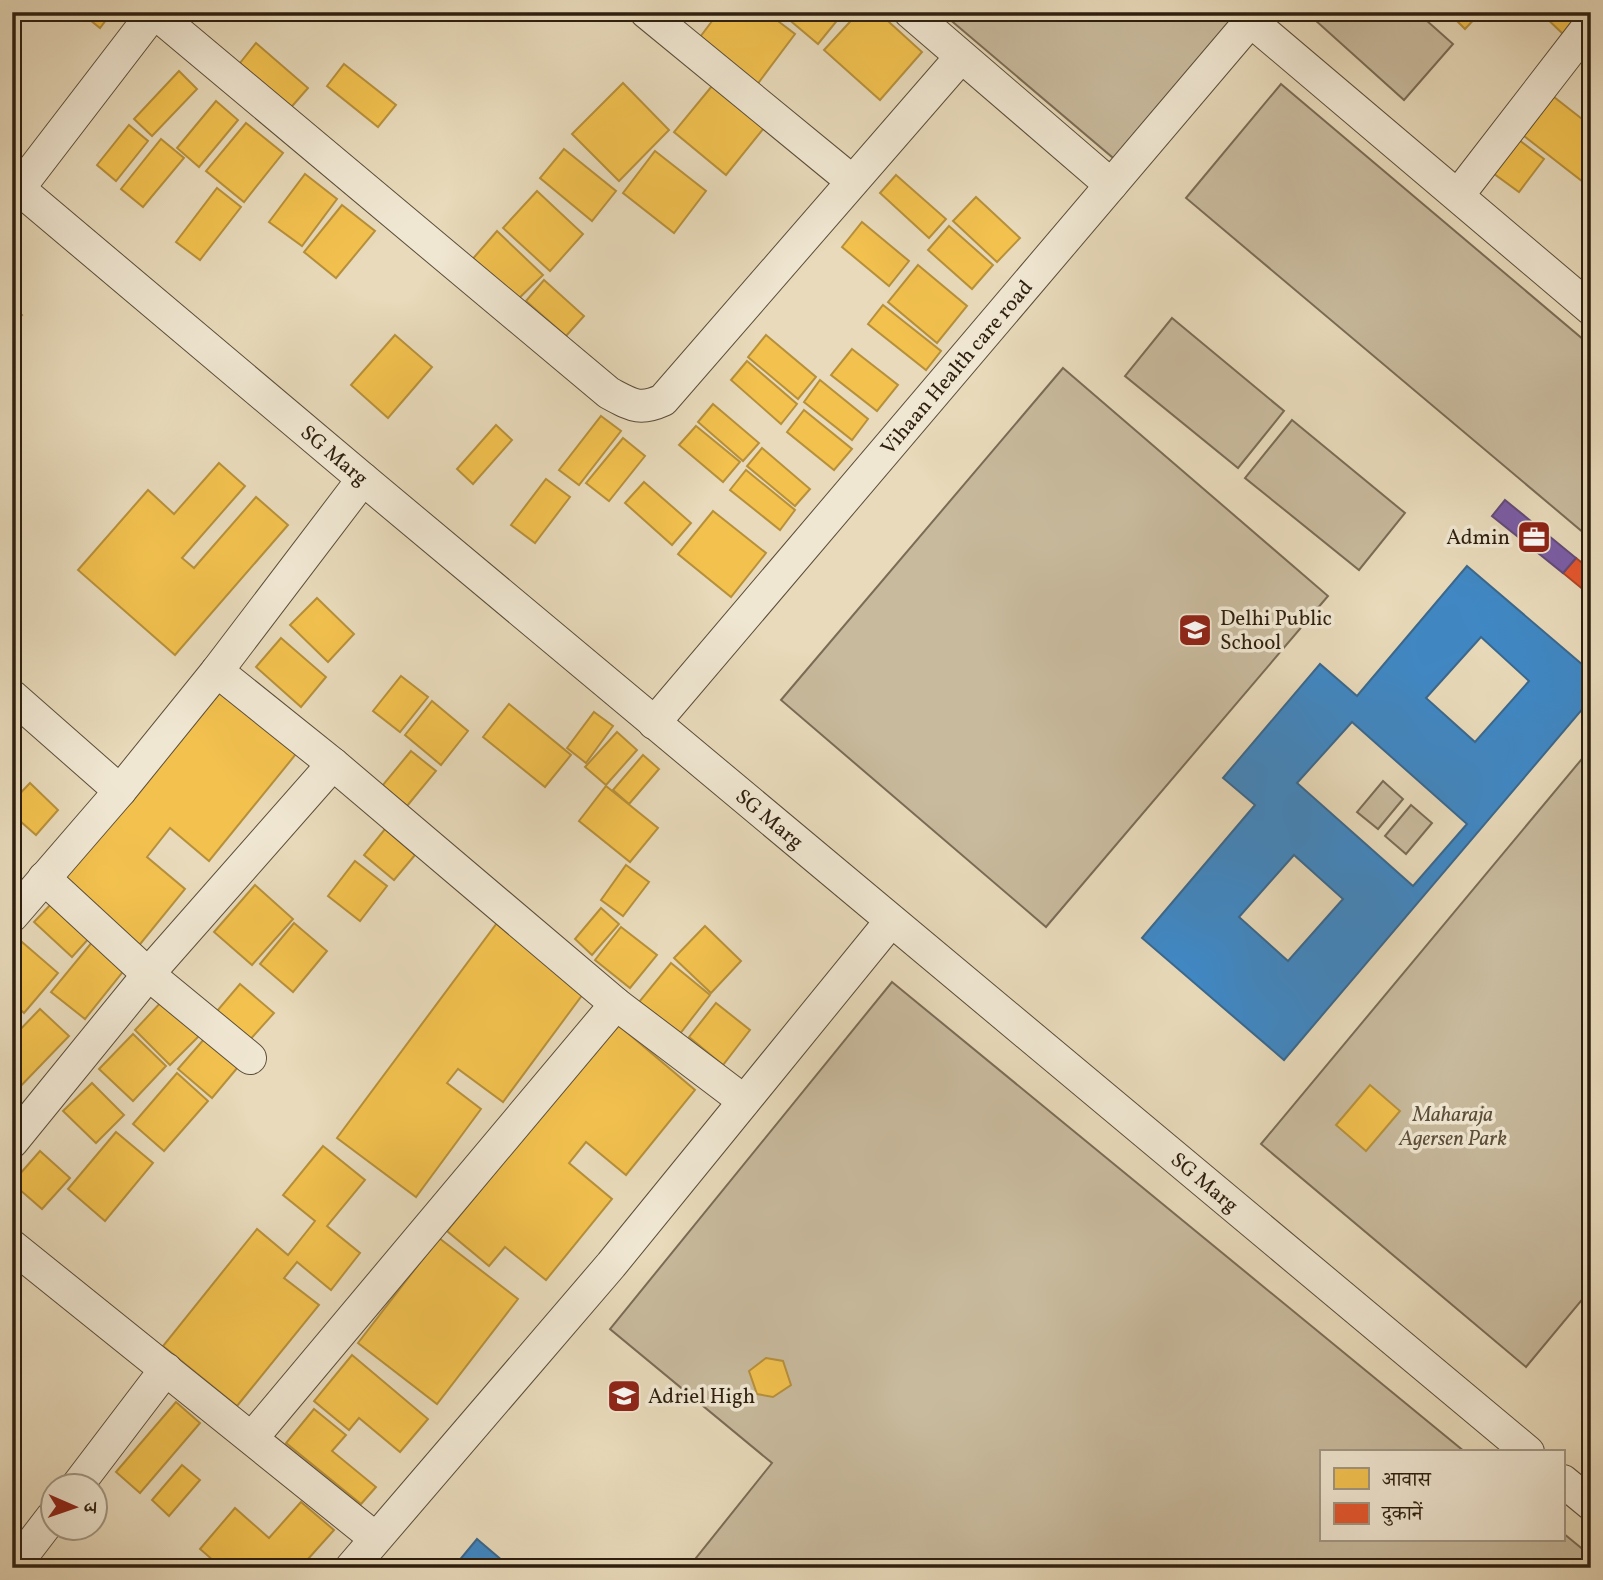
<svg xmlns="http://www.w3.org/2000/svg" width="1603" height="1580" font-family="Vollkorn,'Noto Serif Devanagari',serif">
<rect width="100%" height="100%" fill="#e8daba"/>
<filter id="stains"><feTurbulence type="fractalNoise" baseFrequency=".00286" numOctaves="4"/><feColorMatrix values="0 0 0 0 .2 0 0 0 0 .09 0 0 0 0 .02 0 0 0 .5 -.17"/></filter>
<radialGradient id="worn" r=".72"><stop offset=".6" stop-color="#630" stop-opacity="0"/><stop offset="1" stop-color="#630" stop-opacity=".3"/></radialGradient>
<g fill="#c8ba9d" stroke="#7b6c56" stroke-width="2">
<path d="M941,12H1256L1125,168Z"/>
<path d="M1322,12H1417L1453,44L1404,100L1315,20Z"/>
<path d="M1281,84L1591,346V539L1186,198Z"/>
<path d="M1172,318L1284,411L1238,468L1125,376Z"/>
<path d="M1063,368L1328,596L1046,927L781,700Z"/>
<path d="M1292,420L1405,513L1359,570L1245,478Z"/>
<path d="M1591,748V1289L1526,1367L1261,1144Z"/>
<path d="M1383,781L1403,799L1378,829L1357,812Z"/>
<path d="M1411,805L1432,823L1406,854L1385,836Z"/>
<path d="M892,982L1465,1452H1321V1540H1563V1533L1591,1556V1568H688L772,1463L610,1329Z"/>
</g>
<g fill="#f2c14e" stroke="#b7903b" stroke-width="2">
<path d="M80,12H112L100,28Z"/>
<path d="M719,12H766L795,34L756,86L697,41Z"/>
<path d="M780,12H844L818,44Z"/>
<path d="M859,12H878L922,52L880,100L824,50Z"/>
<path d="M1448,12H1481L1465,29Z"/>
<path d="M1540,12H1584L1563,34Z"/>
<path d="M256,43L308,88L287,112L236,68Z"/>
<path d="M344,64L396,105L378,127L327,86Z"/>
<path d="M179,71L197,89L152,136L134,119Z"/>
<path d="M623,83L669,130L619,181L572,134Z"/>
<path d="M712,86L764,128L726,175L674,132Z"/>
<path d="M1554,97L1591,126V180L1587,185L1524,136Z"/>
<path d="M216,101L238,120L199,167L177,148Z"/>
<path d="M246,123L283,153L244,202L206,171Z"/>
<path d="M129,125L148,141L116,181L97,165Z"/>
<path d="M1511,134L1544,159L1519,192L1486,168Z"/>
<path d="M161,139L184,158L143,207L121,189Z"/>
<path d="M564,149L616,191L592,221L540,178Z"/>
<path d="M655,151L706,191L674,233L623,193Z"/>
<path d="M305,174L337,199L302,246L269,222Z"/>
<path d="M896,175L946,219L929,238L880,193Z"/>
<path d="M217,188L241,207L200,260L176,242Z"/>
<path d="M537,191L583,234L550,271L503,228Z"/>
<path d="M976,197L1020,238L997,262L953,221Z"/>
<path d="M342,205L375,231L336,278L304,252Z"/>
<path d="M862,222L909,261L889,286L842,247Z"/>
<path d="M949,226L993,265L972,289L928,250Z"/>
<path d="M497,231L543,275L513,304L470,262Z"/>
<path d="M918,265L967,306L937,343L888,302Z"/>
<path d="M544,280L584,316L566,336L526,301Z"/>
<path d="M883,305L941,351L926,370L868,324Z"/>
<path d="M12,306L22,315L12,326Z"/>
<path d="M395,335L432,367L388,418L351,385Z"/>
<path d="M766,335L816,377L798,399L748,357Z"/>
<path d="M852,349L898,385L877,411L831,375Z"/>
<path d="M747,361L797,404L781,424L731,380Z"/>
<path d="M820,380L868,419L852,440L804,402Z"/>
<path d="M713,404L759,443L743,461L698,422Z"/>
<path d="M804,410L852,449L834,470L787,432Z"/>
<path d="M601,416L621,431L579,485L559,470Z"/>
<path d="M496,425L512,440L473,484L457,469Z"/>
<path d="M696,426L740,462L723,482L679,445Z"/>
<path d="M623,438L645,456L609,501L586,483Z"/>
<path d="M762,448L810,489L795,506L747,466Z"/>
<path d="M219,463L245,486L182,558L194,568L256,497L288,525L175,655L78,570L148,490L174,514Z"/>
<path d="M746,470L795,510L780,530L730,490Z"/>
<path d="M546,479L570,497L535,543L511,525Z"/>
<path d="M644,482L691,523L672,545L625,503Z"/>
<path d="M713,511L766,553L731,597L678,554Z"/>
<path d="M317,598L354,634L328,662L290,625Z"/>
<path d="M281,638L326,677L301,707L256,667Z"/>
<path d="M401,676L428,697L400,732L373,711Z"/>
<path d="M217,689L296,754L209,861L170,828L147,857L185,889L128,959L49,894Z"/>
<path d="M432,701L468,731L441,765L405,735Z"/>
<path d="M509,704L571,755L545,787L483,737Z"/>
<path d="M594,712L613,726L586,763L567,748Z"/>
<path d="M617,732L637,750L606,785L585,767Z"/>
<path d="M411,751L436,771L407,806L382,786Z"/>
<path d="M643,755L659,769L629,804L613,790Z"/>
<path d="M30,783L58,810L36,835L12,814V802Z"/>
<path d="M606,786L658,828L630,862L579,821Z"/>
<path d="M385,829L415,855L394,880L364,855Z"/>
<path d="M355,861L387,886L360,921L328,896Z"/>
<path d="M626,865L649,882L623,916L601,900Z"/>
<path d="M255,885L293,919L252,965L214,932Z"/>
<path d="M54,901L91,936L72,957L34,922Z"/>
<path d="M601,908L619,924L592,955L575,939Z"/>
<path d="M294,923L327,951L293,992L260,964Z"/>
<path d="M497,923L586,990L503,1102L458,1069L447,1083L481,1109L416,1197L337,1138Z"/>
<path d="M705,926L741,961L711,993L674,958Z"/>
<path d="M621,927L657,955L630,988L595,960Z"/>
<path d="M93,941L126,968L85,1019L51,992Z"/>
<path d="M22,942L58,973L24,1013L12,1002V954Z"/>
<path d="M671,963L710,995L679,1035L639,1002Z"/>
<path d="M240,984L274,1013L239,1052L206,1024Z"/>
<path d="M164,999L200,1035L170,1065L135,1030Z"/>
<path d="M716,1003L750,1030L723,1065L689,1037Z"/>
<path d="M40,1009L69,1036L13,1094L12,1038Z"/>
<path d="M617,1024L695,1090L626,1175L586,1142L569,1163L612,1199L546,1280L505,1247L489,1266L447,1231Z"/>
<path d="M133,1034L166,1066L133,1101L99,1069Z"/>
<path d="M205,1038L238,1067L212,1098L178,1069Z"/>
<path d="M177,1073L208,1101L164,1151L133,1124Z"/>
<path d="M92,1083L124,1115L96,1143L63,1111Z"/>
<path d="M1370,1085L1400,1111L1366,1151L1336,1125Z"/>
<path d="M116,1132L153,1163L105,1221L68,1189Z"/>
<path d="M323,1146L365,1180L327,1226L360,1253L331,1290L297,1262L284,1278L319,1305L237,1406L163,1346L257,1229L288,1255L315,1221L283,1195Z"/>
<path d="M40,1151L70,1178L42,1209L12,1183Z"/>
<path d="M439,1238L518,1299L437,1404L358,1343Z"/>
<path d="M352,1355L428,1419L400,1452L359,1418L349,1430L314,1401Z"/>
<path d="M766,1358L783,1361L791,1385L773,1397L757,1394L749,1371Z"/>
<path d="M176,1402L200,1423L140,1493L116,1472Z"/>
<path d="M314,1409L346,1435L332,1451L376,1487L361,1504L286,1443Z"/>
<path d="M182,1465L200,1480L169,1516L152,1500Z"/>
<path d="M301,1502L334,1530L300,1568H222L200,1549L235,1508L269,1538Z"/>
</g>
<path fill="#e4572e" stroke="#ad4625" stroke-width="2" d="M1576,558L1591,570V596L1563,573Z"/>
<path fill="#7b5ea7" stroke="#644b79" stroke-width="2" d="M1505,500L1576,558L1563,573L1492,516Z"/>
<g fill="#3f88c5" stroke="#3a688e" stroke-width="2" fill-rule="evenodd">
<path d="M1467,566L1591,672V699L1284,1060L1142,938L1255,805L1223,778L1320,664L1357,696ZM1481,637L1529,681L1475,742L1426,698ZM1352,722L1467,824L1413,886L1297,783ZM1294,855L1343,899L1288,961L1239,917Z"/>
<path d="M477,1539L511,1568H453Z"/>
</g>
<g fill="none" stroke-linecap="round" stroke-linejoin="round">
<g stroke="#5c4e3a" stroke-width="34">
<g id="street">
<path d="M154,12L609,393C632,405 639,411 663,400L961,57"/>
<path d="M646,12L852,181"/>
<path d="M910,12L1111,185"/>
<path d="M1251,21L1591,309"/>
<path id="s1" d="M12,183L363,479L1528,1452"/>
<path d="M19,188L154,12"/>
<path d="M1459,194L1591,23"/>
<path d="M217,671L333,764L616,1004L744,1101"/>
<path d="M12,696L120,791"/>
<path id="s2" d="M654,723L1258,12"/>
<path d="M44,878L148,974L250,1058"/>
<path d="M12,916L120,791L217,671L363,479"/>
<path d="M12,1142L156,965L333,764"/>
<path d="M12,1246L375,1538"/>
<path d="M252,1438L616,1004"/>
<path d="M1563,1481L1591,1504"/>
<path d="M77,1486L166,1369"/>
<path d="M16,1564L52,1517"/>
<path d="M351,1568L611,1265L891,921"/>
</g>
</g>
<g stroke="#2e1f0f" stroke-width="41">
<path id="secondary" d="M12,1561L20,1568"/>
</g>
<use href="#street" stroke="#f0e7d2" stroke-width="32"/>
<use href="#secondary" stroke="#f0e7d2" stroke-width="38"/>
</g>
<defs>
<g id="office-square" transform="scale(1.75)"><rect x="-9" y="-9" width="18" height="18" rx="4" fill="#8f2418" stroke="#f0e7d2"/><path d="M-6-3h4V-5.5h4V-3h4V5H-6ZM-1-4.5V-3h2v-1.5ZM-6 0V1H6V0Z" fill="#fff"/></g>
<g id="school-square" transform="scale(1.75)"><rect x="-9" y="-9" width="18" height="18" rx="4" fill="#8f2418" stroke="#f0e7d2"/><path d="M0-5L7-2L0 1L-7-2ZM-4 1L0 2.5L4 1V4Q0 6-4 4Z" fill="#fff"/></g>
</defs>
<g fill-rule="evenodd">
<use href="#office-square" x="1534" y="537"/>
<use href="#school-square" x="1195" y="630"/>
<use href="#school-square" x="624" y="1396"/>
</g>
<g text-anchor="middle" stroke-width="7" stroke-linejoin="round" paint-order="stroke">
<g font-size="21" fill="#2e1f0f" stroke="#f0e7d2">
<text dy="7" stroke="none"><textPath href="#s2" startOffset="467">Vihaan Health care road</textPath></text>
<text dy="7" stroke="none"><textPath href="#s1" startOffset="422">SG Marg</textPath></text>
<text dy="7" stroke="none"><textPath href="#s1" startOffset="989">SG Marg</textPath></text>
<text dy="7" stroke="none"><textPath href="#s1" startOffset="1556">SG Marg</textPath></text>
</g>
<g font-size="21" fill="#2e1f0f" stroke="#f0e7d2" text-anchor="start">
<text x="1510" y="544" text-anchor="end">Admin</text>
<text x="1220" y="625">Delhi Public<tspan x="1220" dy="24">School</tspan></text>
<text x="648" y="1403">Adriel High</text>
</g>
<g font-size="21" font-style="italic" fill="#5c4e3a" stroke="#f0e7d2">
<text x="1453" y="1121">Maharaja<tspan x="1453" dy="24">Agersen Park</tspan></text>
</g>
</g>
<rect width="1603" height="1580" fill="none" stroke="#e8daba" stroke-width="42"/>
<rect x="14" y="14" width="1575" height="1552" fill="none" stroke="#2e1f0f" stroke-width="3.5"/>
<rect x="21" y="21" width="1561" height="1538" fill="none" stroke="#2e1f0f" stroke-width="2"/>
<rect x="1320" y="1450" width="245" height="91" fill="#f0e7d2" stroke="#a29784" stroke-width="2"/>
<rect x="1334" y="1468" width="35" height="21" fill="#f2c14e" stroke="#a29784" stroke-width="2"/>
<text x="1382" y="1486" font-size="21" fill="#2e1f0f">आवास</text>
<rect x="1334" y="1503" width="35" height="21" fill="#e4572e" stroke="#a29784" stroke-width="2"/>
<text x="1382" y="1520" font-size="21" fill="#2e1f0f">दुकानें</text>
<g transform="translate(74 1507) rotate(92)"><circle r="33" fill="#f0e7d2" stroke="#a29784" stroke-width="2"/>
<path d="M0-5L12 26L0 18L-12 26Z" fill="#8f2418"/>
<text y="-10" font-size="19" font-weight="bold" text-anchor="middle" fill="#2e1f0f">उ</text>
</g>
<rect width="100%" height="100%" filter="url(#stains)"/>
<rect width="100%" height="100%" fill="url(#worn)"/>
</svg>
